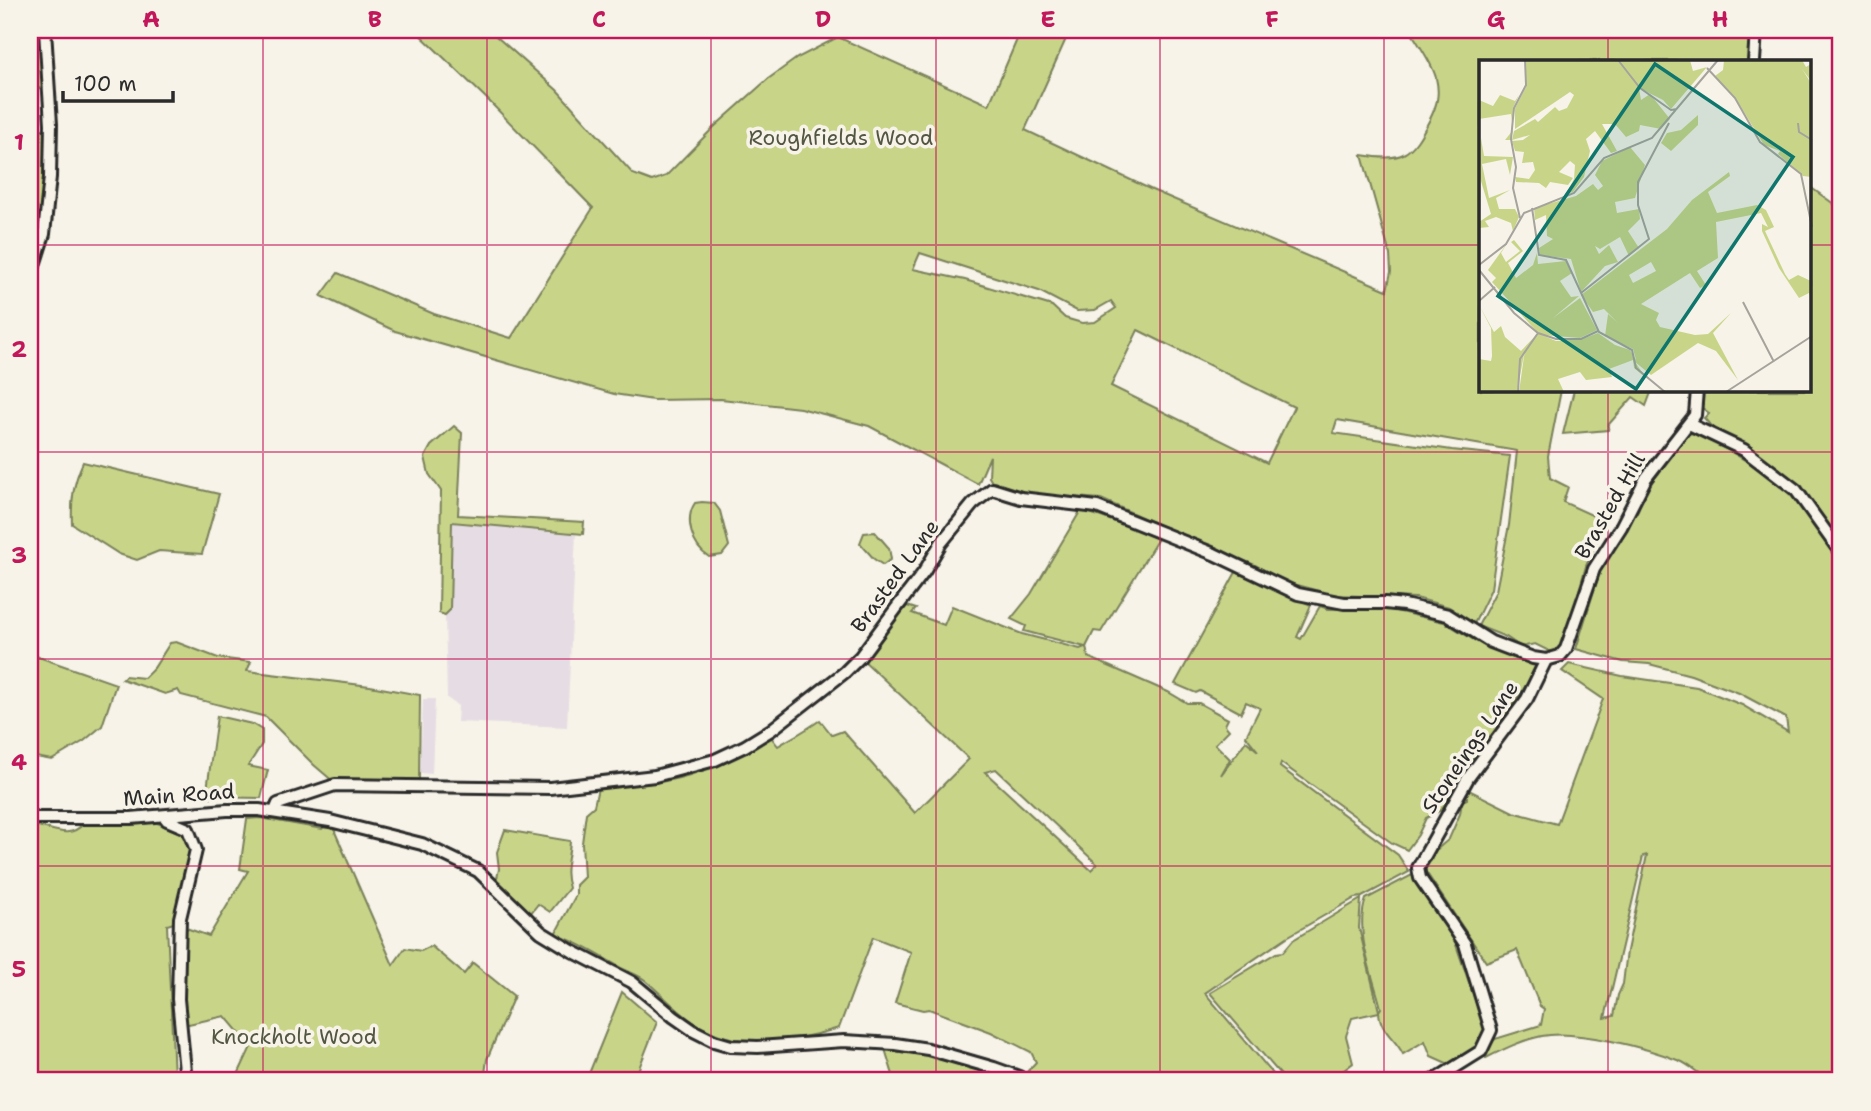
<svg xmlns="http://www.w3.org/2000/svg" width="1871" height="1111" font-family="'Shantell Sans',sans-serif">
<rect width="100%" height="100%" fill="#f7f3e8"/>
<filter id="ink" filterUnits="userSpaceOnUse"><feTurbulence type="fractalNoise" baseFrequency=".0143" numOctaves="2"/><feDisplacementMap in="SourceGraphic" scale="14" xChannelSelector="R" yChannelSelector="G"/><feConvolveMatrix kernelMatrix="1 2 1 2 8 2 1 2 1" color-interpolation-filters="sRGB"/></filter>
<g filter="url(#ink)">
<g fill="#e6dde4">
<path d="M452,521L576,533L567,727L457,722L458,706L447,698L445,615L450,610Z"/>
<path d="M423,699H435L432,774L420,773Z"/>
</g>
<g fill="#c8d589" stroke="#7a805a" stroke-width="2" fill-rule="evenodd">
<path d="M30,30H40L42,88L30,89Z"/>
<path d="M415,30H489L557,90L633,174L652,181L666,176L714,127L768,79L797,58L838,37L989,105L1021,30H1070L1025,130L1152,190L1387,290L1391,272L1390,255L1362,155C1403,162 1411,156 1430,119C1437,105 1440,94 1436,78C1432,62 1418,44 1410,30H1750L1749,61H1481V390H1561L1548,456L1550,478L1568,487L1563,502L1605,521L1586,566L1565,639L1555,654L1535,644L1521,647L1506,637L1478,626L1496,591L1509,525L1517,451L1337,420L1333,433L1452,450L1510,456L1491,589L1474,624L1449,607L1416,598L1334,595L1285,582L1255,565L1211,548L1101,499L1033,494L993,484L989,477L990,456L978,484L869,426L800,408L721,399L653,400L614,394L395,331L321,296L338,273L434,314L511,338L593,208L487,99ZM920,253L1039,291L1077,311L1095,310L1111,301L1116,308L1095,322L1082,323L1065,318L1052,306L965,280L913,269ZM1138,330L1294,407L1267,463L1111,386Z"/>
<path d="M44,129L43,204L30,250V130Z"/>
<path d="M1810,187L1841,209V541L1798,485L1780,469L1710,425L1704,418L1709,413L1701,407L1702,390H1810Z"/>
<path d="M1574,390H1652L1646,406L1633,397L1609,424L1608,430L1563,434Z"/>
<path d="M454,426L462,433L458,515L584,522L583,534L452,522L450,610L445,615L439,613L441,491L429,474L425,457L431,446Z"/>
<path d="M1695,433C1731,450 1766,470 1795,499C1812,517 1826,540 1841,560V1081H1700L1703,1076C1695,1071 1688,1064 1680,1061C1648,1048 1575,1029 1542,1036C1522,1040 1504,1049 1486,1058L1483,1053L1495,1039L1541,1025L1544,1009L1540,1006L1517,950L1486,962L1426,872L1425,866L1431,861L1435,851L1449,839L1460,814L1462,801L1467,799V789L1513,812L1557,824L1603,699L1562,671L1569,664L1622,676L1697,687L1742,705L1788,732L1786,718L1739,693L1691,675L1649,664L1623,662L1576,649L1601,568L1638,510L1645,490L1659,473L1655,470L1672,448L1675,451L1687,434ZM1647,855L1627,951L1623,984L1618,995L1614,1016L1605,1018L1643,856Z"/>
<path d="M83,462L219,494L202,554L159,551L137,560L119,554L72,524C71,501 73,484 83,462Z"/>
<path d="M702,502L714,503L720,511L729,546L722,555L709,557C692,547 684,519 695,503Z"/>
<path d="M1081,510L1159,537L1101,632L1094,631L1086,647L1088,657L1168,692L1187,703H1199L1228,719L1225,725L1229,730L1215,744L1230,759L1221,775L1246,741L1258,751L1246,736L1260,708L1246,702L1241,713L1200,691L1196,693L1175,684L1236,572L1311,605L1297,637L1301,639L1320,606L1328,609H1387L1444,622L1481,644L1539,666L1441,810L1426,818L1418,835L1407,850L1392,843L1281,763L1280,767L1398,855L1409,872L1362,897L1355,898L1287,937L1205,993L1279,1081H1030L1023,1076L1036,1062L1031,1052L991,1032L929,1009L923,1010L895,1003L911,952L873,937L839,1028C796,1041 739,1050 698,1025C678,1013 663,995 645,980C638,975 629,972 621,968C599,955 579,943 555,934L576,895V885L584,877L582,843L586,813L594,806L598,788C613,785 627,785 642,784C689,781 732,761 771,737L778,746C793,737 805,731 820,720L832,735L843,731L915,813L969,759L862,659L907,606L916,609L912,613L944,625L952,606L1022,634L1080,649L1085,647L1024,631L1026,626L1011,619L1031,594ZM996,769L1097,864L1091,870L985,772Z"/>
<path d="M875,532L889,548L891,559L883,565L874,559L860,543L864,533Z"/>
<path d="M176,642L218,658L251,662L247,671L370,686L420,695L419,780L414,782L335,783L314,765L266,717L181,695L178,690L165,694L122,679L125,676L144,678L154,668L170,643Z"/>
<path d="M30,654L116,684L102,726L84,741L52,760L30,756Z"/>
<path d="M217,716L252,724L262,730V744L248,766L268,770L261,798L206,797Z"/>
<path d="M260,818L322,829L326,823L336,826L335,832L393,965L405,948L421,951L431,946L464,974L473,963L514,996L487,1059L484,1081H235L251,1047L225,1016L184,1025L183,927L209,936L248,871L240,869L247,819Z"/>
<path d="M155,822L181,833L190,850L174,923L167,925L174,1077L181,1075V1081H30V825C50,826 68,842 84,823Z"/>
<path d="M505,830L570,841C569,860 563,870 569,888L550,912L538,904L530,914L496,883L499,869L497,852Z"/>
<path d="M1412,875L1455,942L1486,1032L1479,1045L1449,1064L1431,1056L1425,1041L1403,1054C1395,1038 1380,1031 1379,1012L1352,1018L1346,1036L1353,1063L1330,1081L1317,1079L1311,1081H1286L1210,993L1276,953L1283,952L1293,940L1361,899L1359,928L1379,1011L1381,1008C1373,975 1354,932 1366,899Z"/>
<path d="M622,992L657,1022L634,1081H586Z"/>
<path d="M885,1049L932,1054L1007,1081H876L893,1075Z"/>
</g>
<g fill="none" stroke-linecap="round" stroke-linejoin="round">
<g stroke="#2b2b2b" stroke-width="16">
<g id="minor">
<path d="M1754,61L1756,30"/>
<path d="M30,278L44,234L50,177L51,124L45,30"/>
<path d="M1689,424L1744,450L1796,490L1841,553"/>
<path d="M275,811L278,804L335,785L550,788L655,776L715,760L745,746L771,730L845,672L860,657L898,606L924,572L941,543L973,504L992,489L1021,498L1097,507L1214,554L1298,594L1344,603H1385L1404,605L1448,615L1491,642L1533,658L1546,660"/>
<path d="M164,816L167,820L188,829L196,850L180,918L178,999L186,1081"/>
<path d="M30,818H131L227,810H259L330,821L422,844L478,871L541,932L572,951L632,982L674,1017L694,1031L714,1041L731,1046L758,1047L844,1041L895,1044L928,1049L994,1068L1019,1077L1024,1081"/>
<path d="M1433,1081L1481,1051L1491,1030L1465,944L1420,878L1418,868L1468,778L1527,699L1546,660L1560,656L1566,649L1594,569L1621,527L1646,478L1695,415L1697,390"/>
</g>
</g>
<use href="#minor" stroke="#f7f3e8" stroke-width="10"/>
</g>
</g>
<path fill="none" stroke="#c2185b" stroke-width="2" stroke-opacity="0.55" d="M263,30V1081M487,30V1081M711,30V1081M936,30V1081M1160,30V1081M1384,30V1081M1608,30V61M30,245H1481M1810,245H1841M1608,390V1081M30,452H1841M30,659H1841M30,866H1841"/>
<g text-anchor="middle" stroke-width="7" stroke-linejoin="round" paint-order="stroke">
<g font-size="21" fill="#525642" stroke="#f7f3e8">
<text x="841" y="145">Roughfields Wood</text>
<text x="294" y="1044">Knockholt Wood</text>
</g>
<g font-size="21" fill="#2b2b2b" stroke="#f7f3e8">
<text transform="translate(1610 506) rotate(-60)" y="7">Brasted Hill</text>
<text transform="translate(895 576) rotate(-54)" y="7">Brasted Lane</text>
<text transform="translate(1470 747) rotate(-56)" y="7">Stoneings Lane</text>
<text transform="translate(179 795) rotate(-4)" y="7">Main Road</text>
</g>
</g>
<g transform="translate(1479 60)">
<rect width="332" height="332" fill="#f7f3e8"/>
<path d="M47,0H211L214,11L228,7L192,49L184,40L160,28L162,40L171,34L191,59L182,69L161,65L160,71L147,77L136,64H123L138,91L132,93L116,71L107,79L111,91L105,117L94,132L87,134L95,119L96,105L91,101L80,112L94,118L89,125L71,122L67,128L60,123L37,122L36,117L50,119L56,110L54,102L43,103L45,92L36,91L33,81L44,80L51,75L33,80L35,71L56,59L59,62L76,47L80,51L88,48L95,35L91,32L36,69V48L47,27ZM245,0H323L327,7L332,4V21L323,9L332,23V117L324,116L299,94L301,91L285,85L257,39L236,16L244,10ZM21,35L36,41L40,35L34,48V70L32,80H26L34,70L32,54L0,59V40L14,46ZM219,55V65L192,91L182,83L188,73L202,70ZM2,78L5,96L34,97L31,115L27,99L3,104L10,138L31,130L17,138L20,149H36L40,157L34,171L32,163L17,157L6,161L10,167L0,168V162L12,154L1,118ZM151,87L166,105L156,138L136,142L138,153L160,149L161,159L149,171L160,188L150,196L141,177L121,189L116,186L120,194L130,185L139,202L126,206L102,232L92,199L61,195L60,188L74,179L68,176L67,155L56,160L55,148L97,136L114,124L119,130L124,126L116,115L123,101ZM250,112L251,116L229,132L238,153L278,145L287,150L295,167L286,171L306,214L310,220L319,215L332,221V238L330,233L320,238L300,208L283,171V164L289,167L282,153L237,162L239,198L218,211L227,225L221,228L211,213L162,244L180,253L177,260L181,267L216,275L229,274L252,253L234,273L259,320L237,291L219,283L172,315L156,302L167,318L155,308L154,300L130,309L133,317L107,320L101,312L79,319L85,332H40L46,289L38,332H0V299L12,301L13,296L12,268L0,245L15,272L22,266L26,277L42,291L59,273L13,222L17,218L9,210L29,182L22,193L27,202L41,191L32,182L35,180L44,191L29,203L37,218L54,205L58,193L59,204L87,201L93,213L81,221L92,237L100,236L74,258L101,238L118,270L101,278L63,275L77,281L103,279L119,273L136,285L151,290L157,300L154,289L126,276L129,254L139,263L125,249L114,252L102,235L188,169L213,140ZM172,202L177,211L154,223L150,215Z" fill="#c8d589" fill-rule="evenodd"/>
<path fill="none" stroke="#a5a39c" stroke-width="2" d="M139,0L161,28L192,50L198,49M228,8L256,38L281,82L322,114L333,167M319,63L320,72L333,80M53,148L60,195L87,200L120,272L153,290L157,308L186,332M41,158L34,128L37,107L32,79L35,48L47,25L46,0M0,205L27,184L45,153L95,133L125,98L173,78L239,0M0,210L35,253L59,273L77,279H102L119,271M102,233L170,179L159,145V122L190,63M0,241L16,227M264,242L295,302M39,332L41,299L59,273M247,332L333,276"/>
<path fill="#0f766e" fill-opacity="0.15" stroke="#0f766e" stroke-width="3.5" d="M176,4L314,97L157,329L19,236Z"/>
<rect width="332" height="332" fill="none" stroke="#2b2b2b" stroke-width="3.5"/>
</g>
<rect width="1871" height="1111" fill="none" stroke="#f7f3e8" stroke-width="77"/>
<path d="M63 91v10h110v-10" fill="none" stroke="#2b2b2b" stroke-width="3.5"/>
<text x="74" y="91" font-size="21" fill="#2b2b2b" stroke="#f7f3e8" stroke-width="5" paint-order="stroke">100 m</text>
<rect x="38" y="38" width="1794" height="1034" fill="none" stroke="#c2185b" stroke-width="2.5"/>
<g font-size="23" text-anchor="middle" font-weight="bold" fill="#c2185b">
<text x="151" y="27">A</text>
<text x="375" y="27">B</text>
<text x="599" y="27">C</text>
<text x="823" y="27">D</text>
<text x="1048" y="27">E</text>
<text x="1272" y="27">F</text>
<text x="1496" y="27">G</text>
<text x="1720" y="27">H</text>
<text x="19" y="150">1</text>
<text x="19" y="357">2</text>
<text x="19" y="563">3</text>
<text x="19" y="770">4</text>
<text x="19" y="977">5</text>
</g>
</svg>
